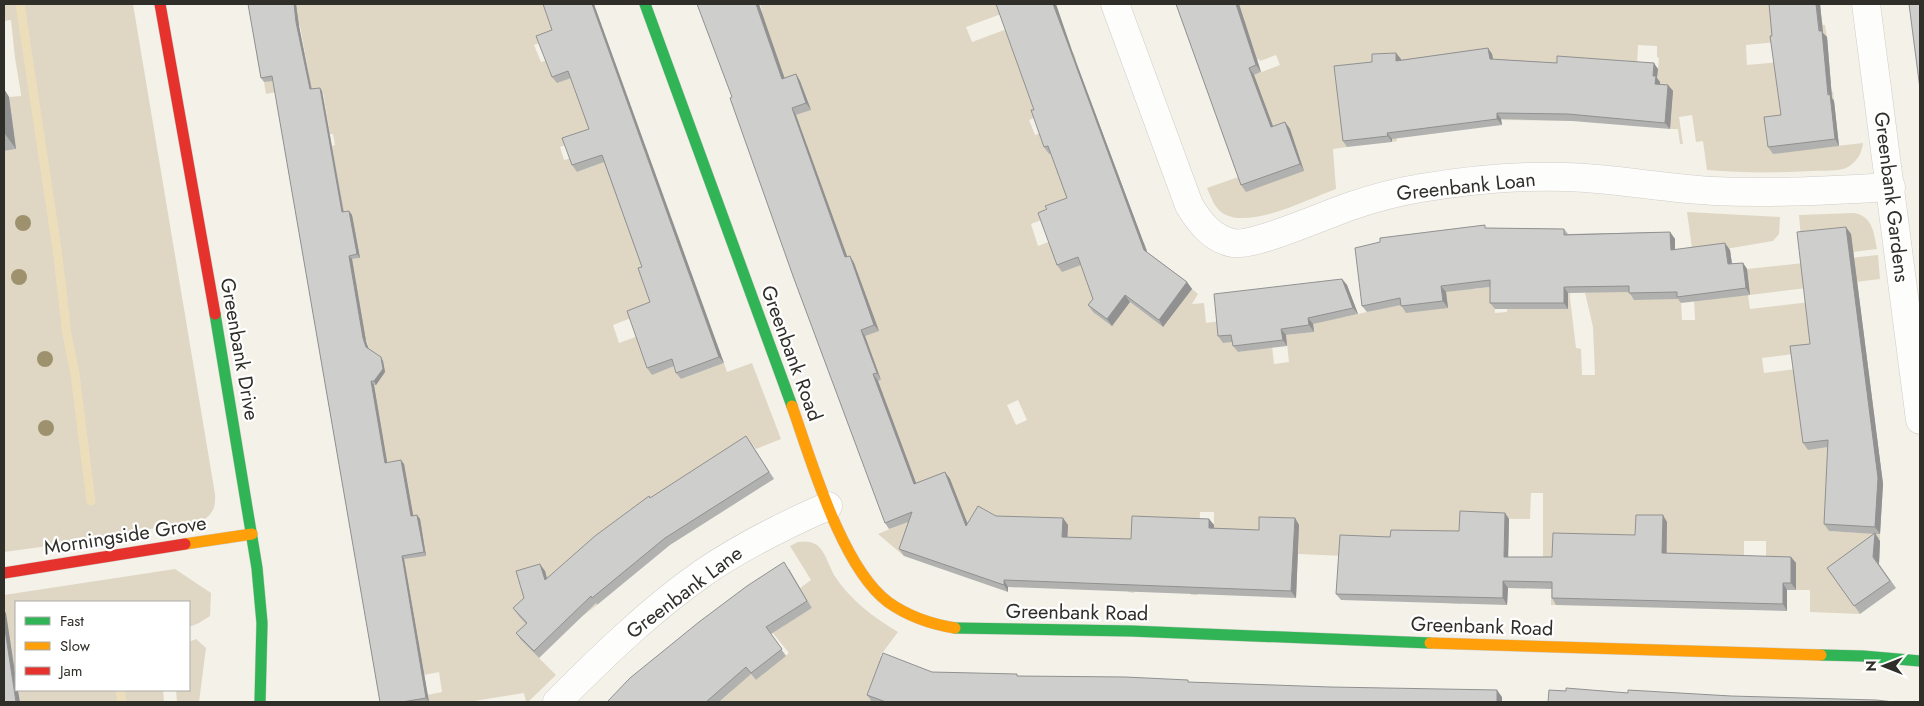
<svg xmlns="http://www.w3.org/2000/svg" width="1924" height="706" font-family="Jost,sans-serif">
<rect width="100%" height="100%" fill="#f4f1e9"/>
<g fill="#dfd7c4" fill-rule="evenodd">
<path d="M4,4H133L215,494C216,507 213,514 202,521L84,539L85,541L4,552V151L16,149L9,97L21,96V94L15,58L11,20L4,21Z"/>
<path d="M279,4H545L599,20L534,45L541,62L548,60L590,71L594,135L560,147L564,160L572,158L577,172L606,161L637,247L677,233L686,259L655,309L613,325L619,343L679,321L676,366L681,379L724,363L727,372L752,363L781,439L756,449L751,443L568,571L597,605L580,618L532,630L521,640L556,675L528,702H526L524,693L468,702H426H428L427,695L442,692L439,672L424,675L378,526L343,475L385,453L367,341L322,349L336,262L359,258L352,215L344,216L332,146L335,145L333,134H330L323,92H276L266,94L264,82L309,74L300,26L283,29Z"/>
<path d="M760,4H1028L966,27L972,42L1007,29L1022,70L1073,52L1076,59L1052,68L1039,116L1029,120L1035,135L1044,132L1049,154L1053,153L1069,198L1052,216L1031,224L1038,246L1051,241L1100,258L1144,242L1147,250L1143,253L1130,302L1163,327L1192,289L1198,294L1192,304L1204,303L1206,323L1220,321L1236,342L1238,352L1252,350L1271,337L1274,364L1289,362L1286,335L1314,332L1311,313L1345,317L1380,309L1445,280L1475,289L1489,287L1494,274L1495,313L1507,312V284L1525,309H1568L1569,236H1571L1570,298L1576,348L1581,349L1582,375H1595L1593,327L1585,293L1676,281V299H1681L1682,320H1695L1694,299H1699L1687,212L1780,217L1779,234L1773,241L1702,253L1748,295L1750,309L1810,302L1814,344L1864,339L1865,345L1762,358L1764,373L1819,366L1872,401L1873,406L1804,415L1831,447L1833,468L1880,463L1882,475H1832L1829,531L1880,534V539H1869L1832,575L1860,614L1810,612V590H1796V563H1766V541H1744V610L1665,607L1667,522L1639,558L1557,557L1556,605H1551V589L1546,588V564L1543,563V493H1531L1530,519L1464,518L1462,604L1446,603L1344,556L1298,554L1299,525L1262,597L1214,543V512H1200L1198,595H1191L1193,548L1136,551L1134,593L1128,592L1130,546L1065,589L1067,525L1011,559L1010,587H1008L1009,567L969,535L917,517L904,556L878,534L890,529L919,490L839,395L881,380L837,269L807,145L796,115L810,110L786,86L710,30L762,11ZM1018,400L1027,420L1016,425L1007,405Z"/>
<path d="M1222,4H1773L1775,26L1822,21L1823,25H1825L1827,37L1746,45L1747,65L1781,62L1833,92L1834,101L1773,153L1863,143C1862,154 1856,163 1846,168C1836,172 1822,170 1812,171C1777,173 1742,173 1707,170L1703,141L1696,142L1692,115L1679,117L1683,144H1680L1678,129H1670L1673,92L1659,90L1657,82L1659,58L1657,57V46L1638,45L1637,68L1599,95L1596,123V121L1501,120L1498,97L1394,118L1397,141L1392,142L1387,98L1338,73L1347,147L1333,149L1336,189C1308,199 1251,229 1224,214C1214,208 1211,197 1207,188L1241,176L1255,142L1254,75L1280,65L1276,55L1260,61L1259,59L1205,78Z"/>
<path d="M1854,213C1873,216 1874,234 1877,249L1853,252L1801,239L1799,215Z"/>
<path d="M1878,255L1880,279L1750,295L1747,269Z"/>
<path d="M798,542C804,541 811,541 817,545C825,551 829,566 834,575C850,600 873,617 898,632L880,656L888,660L872,702H874H719L732,691L739,658L756,680L789,653L772,632L812,608L800,588L811,580L790,546Z"/>
<path d="M175,569L211,593L210,616L199,623L189,627V602H16V678L15,670L5,671L4,595Z"/>
<path d="M196,639L206,648L199,702H177L176,690H189V642Z"/>
<path d="M18,690H163L164,702H20Z"/>
</g>
<g fill="none" stroke-linecap="round" stroke-linejoin="round">
<g stroke="#eddebb" stroke-width="9">
<path d="M20,4L57,249L67,334L75,374L91,501"/>
<path d="M120,690L122,702"/>
</g>
<g stroke="#d0cdc7" stroke-width="29">
<g id="street">
<path d="M1115,4L1189,205C1199,222 1212,239 1233,243C1254,247 1327,214 1351,206C1374,198 1397,192 1421,188C1475,179 1531,174 1586,178C1629,181 1671,189 1714,191C1773,194 1832,190 1891,187"/>
<path d="M1866,4L1920,420"/>
<path d="M557,702C603,656 650,610 703,573C742,546 785,525 828,506"/>
</g>
</g>
<g stroke="#d0cdc7" stroke-width="12">
<g id="fast">
<path d="M645,4L792,406"/>
<path d="M215,314L257,568L262,623L260,702"/>
<path d="M955,628L1131,631L1430,643"/>
<path d="M1821,655L1863,656L1920,661"/>
</g>
</g>
<g stroke="#d0cdc7" stroke-width="12">
<g id="slow">
<path d="M792,406C811,460 842,568 888,602C909,617 930,624 955,628"/>
<path d="M185,544L252,534"/>
<path d="M1430,643L1821,655"/>
</g>
</g>
<g stroke="#d0cdc7" stroke-width="12">
<g id="jam">
<path d="M160,4L215,314"/>
<path d="M4,573L185,544"/>
</g>
</g>
<use href="#street" stroke="#fdfdfc" stroke-width="28"/>
<use href="#fast" stroke="#30b455" stroke-width="11"/>
<use href="#slow" stroke="#ff9f0a" stroke-width="11"/>
<use href="#jam" stroke="#e5322d" stroke-width="11"/>
</g>
<g fill="#9e926e">
<circle cx="23" cy="223" r="8"/>
<circle cx="19" cy="277" r="8"/>
<circle cx="45" cy="359" r="8"/>
<circle cx="46" cy="428" r="8"/>
</g>
<g fill="#b1b2b0">
<path d="M248,4H296L299,26L312,89L322,91L344,212L349,211L352,215L360,258L352,259L366,341L368,348L383,361L385,372L376,385H374L387,463L404,464L413,515H417L420,519L426,556L404,559L429,702H380L273,81L264,82L261,78Z"/>
<path d="M1176,4H1239L1261,72L1254,75L1273,127L1285,122L1290,129L1304,171L1246,192L1241,185Z"/>
<path d="M1769,4H1820L1823,33L1827,37L1832,98L1834,101L1839,146L1773,154L1768,147L1781,115Z"/>
<path d="M552,30L724,363L681,379L676,373L674,366L652,375L647,368L650,302L642,267L604,162L577,172L572,165L589,129L571,78L557,83L552,77Z"/>
<path d="M1488,48L1492,54L1493,59L1658,69L1657,78L1660,82V84L1668,85L1673,91L1670,129L1572,121L1501,119L1502,125L1392,139V142L1347,147L1343,141L1372,62L1396,53L1401,60Z"/>
<path d="M1075,59L1147,252L1187,282L1192,289L1163,327L1130,302L1112,326L1093,312L1088,305L1093,299L1081,265L1062,272L1057,265L1047,209L1067,198L1051,154H1049L1044,147L1034,110Z"/>
<path d="M796,74L800,81L811,110L796,115L847,257L850,256L854,263L879,331L865,336L881,380L878,381L916,483L945,472L950,479L967,524L996,516L1063,518L1068,525L1067,538L1131,539L1209,519L1214,525V528L1259,530L1295,518L1299,525L1296,598L1008,587V592L904,556L899,549L908,522L889,529L885,523L732,97Z"/>
<path d="M4,89L9,97L16,149L4,151Z"/>
<path d="M1487,228L1564,229L1568,234L1670,232L1675,239V249L1730,250L1732,264L1743,263L1747,269L1750,295L1681,303L1678,299L1634,300L1629,292L1568,293V309H1495L1490,303V287L1446,292L1448,308L1406,313L1401,305L1367,312L1362,306Z"/>
<path d="M1851,234L1883,484L1880,534H1875L1880,541L1879,564L1896,588L1860,614L1827,568L1874,534L1829,531L1824,524L1828,447L1808,450L1803,443L1810,344Z"/>
<path d="M1342,279L1347,285L1358,314L1313,324L1314,332L1286,335L1287,346L1238,352L1233,346L1232,342L1223,343L1218,336Z"/>
<path d="M751,443L774,479L670,545L597,605L596,603L539,658L521,640L516,633L526,624L518,615L513,608L524,598L545,571L547,578L650,498Z"/>
<path d="M1505,513L1509,519L1508,557H1552L1635,535L1667,522V553L1791,557L1796,563V590H1787V611L1556,605L1552,598V589L1508,588L1507,605L1341,600L1336,594L1390,537L1459,531Z"/>
<path d="M789,569L812,608L771,634L786,656L756,680L751,674L719,702H607Z"/>
<path d="M932,672L1018,676L1189,682L1502,697V702H872L867,695Z"/>
</g>
<g fill="#909190">
<path d="M294,4H296L299,26L312,93L310,89L296,22Z"/>
<path d="M592,4H594L724,363L719,357Z"/>
<path d="M756,4H759L787,85L782,79Z"/>
<path d="M1053,4H1056L1075,59L1149,257L1144,250L1071,52Z"/>
<path d="M1236,4H1239L1261,72L1256,65Z"/>
<path d="M1816,4H1820L1823,33L1827,37L1832,98L1834,101L1839,146L1835,139Z"/>
<path d="M1488,48L1492,54L1494,65L1490,59Z"/>
<path d="M1396,53L1401,59V67L1396,61Z"/>
<path d="M1654,63L1658,69L1657,78L1660,82L1659,90L1655,84L1653,76Z"/>
<path d="M1249,68L1254,75L1276,134L1271,127Z"/>
<path d="M796,74L800,81L811,110L806,103Z"/>
<path d="M1668,85L1673,91L1670,129L1665,123Z"/>
<path d="M320,88L322,91L344,216L342,212Z"/>
<path d="M4,89L9,97L16,149L5,134L4,127Z"/>
<path d="M792,108L796,115L850,264L845,257Z"/>
<path d="M1497,113L1501,119L1502,125L1497,119Z"/>
<path d="M1285,122L1290,129L1304,171L1300,164Z"/>
<path d="M1387,133L1392,139V142L1388,136Z"/>
<path d="M349,211L352,215L360,258L357,254Z"/>
<path d="M1846,227L1851,234L1883,484L1880,534L1875,527Z"/>
<path d="M1670,232L1675,239V256L1671,250Z"/>
<path d="M1725,243L1730,250L1733,271L1728,264Z"/>
<path d="M349,256L352,259L366,341L369,350L366,347L363,338Z"/>
<path d="M850,256L854,263L879,331L874,325Z"/>
<path d="M1743,263L1747,269L1750,295L1746,288Z"/>
<path d="M1342,279L1347,285L1358,314L1353,308Z"/>
<path d="M1187,282L1192,289L1163,327L1159,320Z"/>
<path d="M1441,286L1446,292L1448,308L1443,301Z"/>
<path d="M1564,287L1568,293V309L1564,303Z"/>
<path d="M1125,295L1130,302L1112,326L1107,319Z"/>
<path d="M1308,318L1313,324L1314,332L1309,325Z"/>
<path d="M1281,329L1286,335L1287,346L1283,340Z"/>
<path d="M861,330L865,336L881,380L877,373Z"/>
<path d="M381,357L383,361L385,372L376,385L374,381Z"/>
<path d="M873,374L878,381L919,491L914,484Z"/>
<path d="M371,381L374,385L388,467L385,463Z"/>
<path d="M401,460L404,464L414,520L411,516Z"/>
<path d="M945,472L950,479L971,532L966,526Z"/>
<path d="M1505,513L1509,519L1508,563L1504,557Z"/>
<path d="M417,515L420,519L426,556L424,552Z"/>
<path d="M1663,515L1667,522L1666,559L1662,553Z"/>
<path d="M1063,518L1068,525L1067,544L1062,537Z"/>
<path d="M1295,518L1299,525L1296,598L1291,591Z"/>
<path d="M1209,519L1214,525V535L1209,528Z"/>
<path d="M1875,533L1880,541L1879,564L1873,557Z"/>
<path d="M402,556L404,559L429,702L426,698Z"/>
<path d="M1791,557L1796,563V590L1791,583Z"/>
<path d="M540,564L545,571L549,587L545,580Z"/>
<path d="M1004,580L1008,587V592L1004,585Z"/>
<path d="M1503,581L1508,588L1507,605L1503,598Z"/>
<path d="M1783,583L1787,590V611L1783,604Z"/>
<path d="M4,610L6,613L16,679V690H18L20,702H16L4,623Z"/>
<path d="M1497,690L1502,697V702H1497Z"/>
</g>
<g fill="#cecfcd" stroke="#909190">
<path d="M248,4H294L296,22L310,89L320,88L342,212L349,211L357,254L349,256L363,338L366,347L381,357L383,369L374,381H371L385,463L401,460L411,516L417,515L424,552L402,556L426,698L402,702H380L272,76L261,78Z"/>
<path d="M543,4H592L719,357L676,373L672,359L647,368L627,311L650,302L638,268L642,267L602,155L572,165L562,138L589,129L568,71L552,77L536,36L552,30Z"/>
<path d="M697,4H756L782,79L796,74L806,103L792,108L845,257L850,256L874,325L861,330L877,373L873,374L914,484L945,472L966,526L978,506L996,516L1063,518L1062,537L1131,539L1132,516L1209,519V528L1259,530V517L1295,518L1291,591L1004,580V585L899,549L912,512L885,523L793,276L730,98L732,97Z"/>
<path d="M996,4H1053L1071,52L1144,250L1187,282L1159,320L1125,295L1107,319L1088,305L1093,299L1078,257L1057,265L1038,213L1047,209L1045,206L1067,198L1048,146L1044,147L1031,110H1034Z"/>
<path d="M1176,4H1236L1256,65L1249,68L1271,127L1285,122L1300,164L1241,185Z"/>
<path d="M1769,4H1816L1819,31H1822L1828,95L1830,94L1835,139L1768,147L1764,117L1781,115L1770,36H1772Z"/>
<path d="M1909,4H1920V89Z"/>
<path d="M1488,48L1490,59L1557,63V56L1654,63L1653,76H1656L1655,84L1668,85L1665,123L1568,114L1497,113V119L1387,133L1388,136L1343,141L1334,66L1372,62V54L1396,53V61Z"/>
<path d="M1485,225V228L1564,229V235L1670,232L1671,250L1725,243L1728,264L1743,263L1746,288L1677,297V292L1629,293V286L1564,287V303H1490V280L1441,286L1443,301L1401,306L1400,298L1362,306L1355,248L1380,242V238Z"/>
<path d="M1846,227L1878,478L1875,527L1824,524L1828,440L1803,443L1790,346L1810,344L1797,232Z"/>
<path d="M1342,279L1353,308L1308,318L1309,325L1281,329L1283,340L1233,346L1231,335L1218,336L1214,294Z"/>
<path d="M746,436L769,472L665,538L592,598L591,596L534,651L516,633L527,623L513,608L524,598L516,571L540,564L545,580L595,536L649,496L650,498Z"/>
<path d="M1460,511L1505,513L1504,557H1552L1553,533L1635,535L1636,515H1663L1662,553L1791,557V583H1783V604L1552,598V582L1503,581V598L1336,594L1340,535L1390,537L1391,530L1459,531Z"/>
<path d="M1875,533L1873,557L1890,581L1854,606L1827,568Z"/>
<path d="M784,562L807,601L766,627L782,649L751,673L746,667L706,702H607L630,678L699,622L747,586Z"/>
<path d="M4,623L16,702H4Z"/>
<path d="M883,653L932,672L1017,674V676L1125,677L1188,680V682L1330,687L1497,690V702H886L867,695Z"/>
<path d="M1566,688L1628,693V690L1731,696L1876,700L1894,702H1548L1549,690L1566,691Z"/>
</g>
<g text-anchor="middle" stroke-width="4.5" stroke-linejoin="round" paint-order="stroke">
<g font-size="20" fill="#302e29" stroke="#fff">
<text transform="translate(1466 186) rotate(-6)" y="7">Greenbank Loan</text>
<text transform="translate(1892 197) rotate(83)" y="7">Greenbank Gardens</text>
<text transform="translate(240 349) rotate(80)" y="7">Greenbank Drive</text>
<text transform="translate(792 353) rotate(70)" y="7">Greenbank Road</text>
<text transform="translate(125 535) rotate(-9)" y="7">Morningside Grove</text>
<text transform="translate(684 592) rotate(-37)" y="7">Greenbank Lane</text>
<text transform="translate(1077 612) rotate(1)" y="7">Greenbank Road</text>
<text transform="translate(1482 626) rotate(2)" y="7">Greenbank Road</text>
</g>
</g>
<rect width="1924" height="706" fill="none" stroke="#302e29" stroke-width="10"/>
<rect x="15" y="601" width="175" height="90" fill="#ffffff" stroke="#acaba9"/>
<rect x="25" y="617" width="25" height="8" fill="#30b455" stroke="#acaba9"/>
<text x="60" y="626" font-size="15" fill="#302e29">Fast</text>
<rect x="25" y="642" width="25" height="8" fill="#ff9f0a" stroke="#acaba9"/>
<text x="60" y="651" font-size="15" fill="#302e29">Slow</text>
<rect x="25" y="667" width="25" height="8" fill="#e5322d" stroke="#acaba9"/>
<text x="60" y="676" font-size="15" fill="#302e29">Jam</text>
<g transform="translate(1884 666) rotate(270)" stroke="#ffffff" stroke-width="4" paint-order="stroke">
<path d="M0-4L9 19L0 12L-9 19Z" fill="#302e29"/>
<text y="-8" font-size="14" font-weight="bold" text-anchor="middle" fill="#302e29">N</text>
</g>
</svg>
